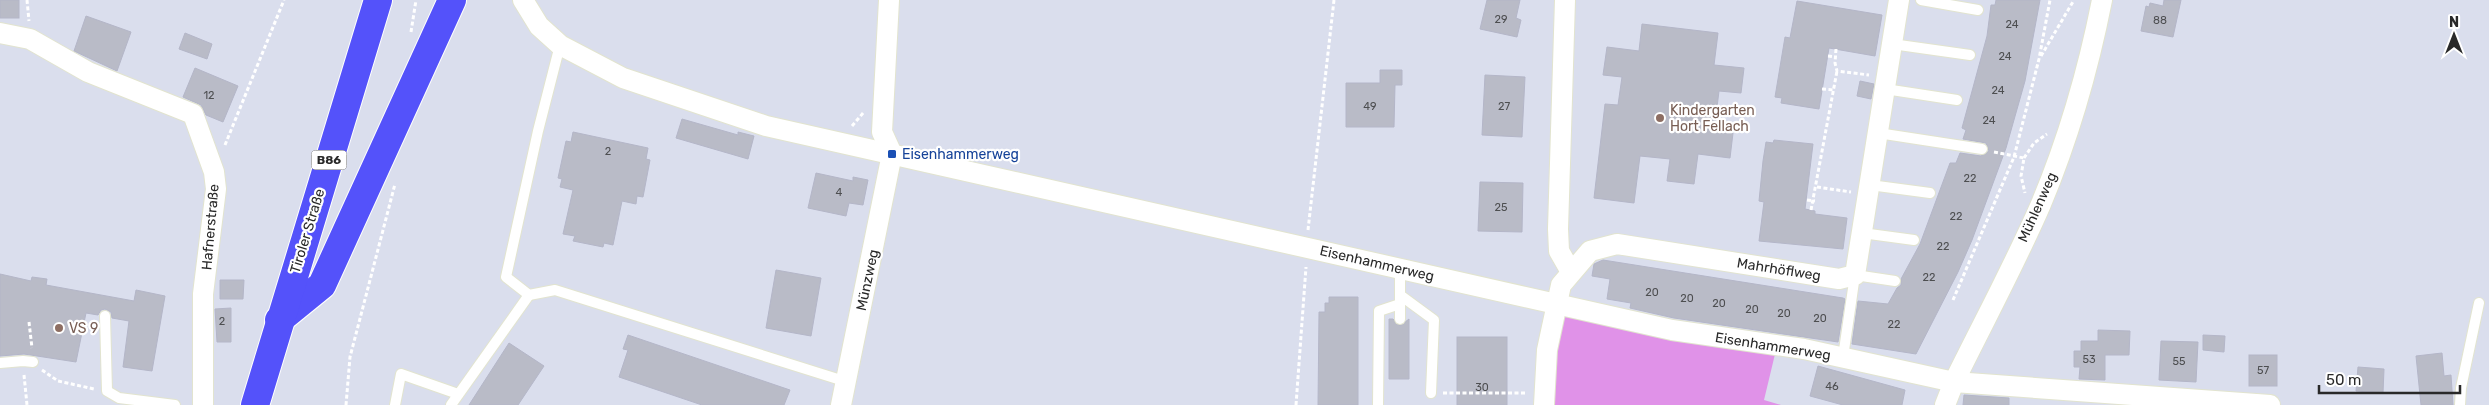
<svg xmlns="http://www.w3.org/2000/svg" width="2489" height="405" font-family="Rubik,sans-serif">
<rect width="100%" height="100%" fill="#dadeed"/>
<path fill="#e092e8" d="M1561,311L1776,350L1764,400L1781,405H1549Z"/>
<g fill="#b9bbc7" stroke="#b4b6c8">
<rect x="0" y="0" width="19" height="18"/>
<path d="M1487,0H1520L1516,18L1521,20L1517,37L1480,29Z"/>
<path d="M1996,0H2040L2025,81L2006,148L1972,240L1958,272L1916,354L1852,344L1858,301L1888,304L1897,288L1901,285V279L1920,244L1950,163H1956L1960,153L1981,156L1989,151L1986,143L1963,139L1966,130L1962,128L1987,36L1991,5H1995Z"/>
<path d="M2164,0H2181L2173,37L2141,31L2146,6L2149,7L2150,3L2163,6Z"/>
<path d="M1797,1L1882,15L1875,56L1829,48L1819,109L1781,103L1782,98L1775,97L1785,37L1790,38Z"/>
<path d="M86,16L131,32L117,71L74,51Z"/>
<path d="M1642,24L1718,33L1714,65L1744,68L1741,93L1719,91L1714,131L1733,133L1730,158L1698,154L1694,184L1667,181L1670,159L1640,156L1634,203L1594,198L1605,104L1618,105L1622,77L1603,75L1607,47L1639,51Z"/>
<path d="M185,33L212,44L207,59L179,49Z"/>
<path d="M195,68L238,86L223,122L206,115L201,105L183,97Z"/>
<path d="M1380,70H1402V85H1395L1394,127H1346V83H1380Z"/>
<path d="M1485,75L1525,77L1522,137L1482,135Z"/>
<path d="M1860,81L1874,84L1871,99L1857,96Z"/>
<path d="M682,119L738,135V132L754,136L748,159L676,138Z"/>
<path d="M573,132L648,148L646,159L650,160L643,197L637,196L636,204L622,201L613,245L604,243L603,247L573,241L575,236L563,234L573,190L560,187L562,179L558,178L566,141L571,142Z"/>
<path d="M1774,140L1813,144L1805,209L1815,211V214L1847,218L1843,249L1759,241L1764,202L1759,201L1763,161L1766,142L1773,143Z"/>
<path d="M816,173L853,181V177L868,180L863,205L849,203L846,216L808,208Z"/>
<path d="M1480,182L1523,183L1522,232L1478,231Z"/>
<path d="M1603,260L1843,298L1845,299L1838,342L1674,318L1630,308L1631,303L1607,299L1610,279L1592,276L1594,264Z"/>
<path d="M776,270L821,278L811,336L766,328Z"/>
<path d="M0,274L31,281L32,277L47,279L46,285L134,301L136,290L165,296L152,371L123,367L129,321L112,318L111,312L105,309L101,310L98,315L86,313L76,362L24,354L0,356Z"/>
<path d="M220,280H244L243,299H220Z"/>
<path d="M1329,297H1358V405H1318L1319,312H1325V303H1329Z"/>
<path d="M231,308V342H217L215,309Z"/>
<path d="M1389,319H1393L1400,326L1409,319V379H1389Z"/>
<path d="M2098,330L2130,331L2129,355H2105V380L2079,379L2080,367H2074V351H2081V341H2098Z"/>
<path d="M628,335L790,390L784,405H702L619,377L628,350L623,349Z"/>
<path d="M2203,335L2225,336L2224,352L2203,350Z"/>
<rect x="1457" y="337" width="50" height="68"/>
<path d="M2161,341L2198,342L2196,382L2159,380Z"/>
<path d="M509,343L544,366L518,405H469Z"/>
<path d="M2442,353L2444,376L2451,375L2453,405H2421L2416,356Z"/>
<rect x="2249" y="355" width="28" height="31"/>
<path d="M1818,366L1905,390L1902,405H1843L1810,396Z"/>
<path d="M2358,367L2384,369L2383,393L2356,391Z"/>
<path d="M1964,395L2009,398V405H1963Z"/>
</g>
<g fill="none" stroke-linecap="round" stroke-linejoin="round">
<g stroke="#e2e4cf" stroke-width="12">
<g id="service">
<path d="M1921,0L1978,10"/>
<path d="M1892,44L1970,55"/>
<path d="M560,45L538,131L506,277L529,295L555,290L844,381"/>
<path d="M1885,89L1957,100"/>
<path d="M1878,133L1982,149"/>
<path d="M1870,185L1930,193"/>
<path d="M1862,233L1914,240"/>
<path d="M1400,295L1434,320L1431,393"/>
<path d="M105,316L107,391L119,398L175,405"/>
<path d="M1400,319V269"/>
<path d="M1843,357L1855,275L1895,281"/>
<path d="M0,363L23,361L33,362"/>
<path d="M395,405L401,374L458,394"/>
<path d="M451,405L529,295"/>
<path d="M1378,405L1379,311L1400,304"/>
<path d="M2460,405L2461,388L2479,303"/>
</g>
</g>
<g stroke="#e2e4cf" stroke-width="22">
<g id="minor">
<path d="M523,0L539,26L560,45L623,78L766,126L1672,330L1804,349L1954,382L2270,405"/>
<path d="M889,0L882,132L892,154"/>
<path d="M1565,0L1558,229L1559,251L1571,272"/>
<path d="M0,33L30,39L88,72L193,114L214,172L216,189L203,294V405"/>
<path d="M841,405L892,154"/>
<path d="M1544,405L1547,350L1561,285L1590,251L1617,244L1839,279L1855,275L1899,0"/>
<path d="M1945,405L1954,382C1983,323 2015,264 2041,204C2069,137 2088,71 2102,0"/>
</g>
</g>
<g stroke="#fff" stroke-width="30">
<g id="primary">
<path d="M279,320L322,285L452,0"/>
<path d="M255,405L378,0"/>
</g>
</g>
<g stroke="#fff" stroke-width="3" stroke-dasharray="4 2.5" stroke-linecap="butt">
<path d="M27,0L29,21"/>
<path d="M411,32L416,0"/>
<path d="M1836,49L1835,63L1837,71L1869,75"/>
<path d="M1828,56L1835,57"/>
<path d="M2041,56L2074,0"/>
<path d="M1822,89L1834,90"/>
<path d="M852,126L864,112"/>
<path d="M225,145L284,0"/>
<path d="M1994,152L2024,158L2021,176L2025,193"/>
<path d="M2024,158L2034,143L2047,134"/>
<path d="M1817,187L1851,192"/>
<path d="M1807,200L1815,201"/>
<path d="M1811,210L1837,71"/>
<path d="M1308,230L1334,0"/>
<path d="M1953,300L2014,157L2039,59L2050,0"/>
<path d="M29,322L32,348"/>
<path d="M42,370L58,381L94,389"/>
<path d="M24,375L27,405"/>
<path d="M1443,393H1527"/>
<path d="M346,405L350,357L395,184"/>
<path d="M1296,405L1306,267"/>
</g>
<use href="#service" stroke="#fff" stroke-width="10"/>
<use href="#minor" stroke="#fff" stroke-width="20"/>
<use href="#primary" stroke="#5452fa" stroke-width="28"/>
</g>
<g fill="#8d6e63" stroke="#fff" stroke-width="2">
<circle cx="1660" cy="118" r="5"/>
<circle cx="59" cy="328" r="5"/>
</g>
<rect fill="#1a4fb4" stroke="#fff" stroke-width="2" x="887" y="149" width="10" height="10" rx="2.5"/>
<g text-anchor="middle" stroke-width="4.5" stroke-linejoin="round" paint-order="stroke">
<g font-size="11" fill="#4d4e50">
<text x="1501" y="23">29</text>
<text x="2160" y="24">88</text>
<text x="2012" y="28">24</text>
<text x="2005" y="60">24</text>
<text x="1998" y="94">24</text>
<text x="209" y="99">12</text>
<text x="1370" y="110">49</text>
<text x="1504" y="110">27</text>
<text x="1989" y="124">24</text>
<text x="608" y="155">2</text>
<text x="1970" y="182">22</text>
<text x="839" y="196">4</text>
<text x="1501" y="211">25</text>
<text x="1956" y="220">22</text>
<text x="1943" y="250">22</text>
<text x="1929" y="281">22</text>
<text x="1652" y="296">20</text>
<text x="1687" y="302">20</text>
<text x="1719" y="307">20</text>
<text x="1752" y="313">20</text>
<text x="1784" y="317">20</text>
<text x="1820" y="322">20</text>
<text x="222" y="325">2</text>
<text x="1894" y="328">22</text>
<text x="2089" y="363">53</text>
<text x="2179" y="365">55</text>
<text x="2263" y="374">57</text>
<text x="1832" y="390">46</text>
<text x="1482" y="391">30</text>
</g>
<rect fill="#fff" stroke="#696969" stroke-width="1" x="311.5" y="150.5" width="35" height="19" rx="4"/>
<g font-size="12" font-weight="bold" fill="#292929">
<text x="329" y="164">B86</text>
</g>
<g font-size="14" fill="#785e54" stroke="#fff" text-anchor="start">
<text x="1670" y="115">Kindergarten<tspan x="1670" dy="16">Hort Fellach</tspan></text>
<text x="69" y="333">VS 9</text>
</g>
<g font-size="14" fill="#164399" stroke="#fff" text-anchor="start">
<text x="902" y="159">Eisenhammerweg</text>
</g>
<g font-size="14" fill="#292929" stroke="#fff">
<text transform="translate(2037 207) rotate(-66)" y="5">Mühlenweg</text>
<text transform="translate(210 227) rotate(-85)" y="5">Hafnerstraße</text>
<text transform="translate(307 231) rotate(-73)" y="5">Tiroler Straße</text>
<text transform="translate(1377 263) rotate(13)" y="5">Eisenhammerweg</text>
<text transform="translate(1779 269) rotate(9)" y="5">Mahrhöflweg</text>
<text transform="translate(867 280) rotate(-78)" y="5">Münzweg</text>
<text transform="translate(1773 346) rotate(9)" y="5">Eisenhammerweg</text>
</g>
</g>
<g transform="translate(2454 35)" stroke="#ffffff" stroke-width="4" paint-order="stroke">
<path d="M0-4L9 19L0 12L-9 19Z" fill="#292929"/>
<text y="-8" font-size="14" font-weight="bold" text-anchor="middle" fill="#292929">N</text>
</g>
<path d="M2319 385v8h141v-8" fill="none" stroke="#292929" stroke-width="2.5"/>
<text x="2326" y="385" font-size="15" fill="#292929" stroke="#ffffff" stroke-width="4" paint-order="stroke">50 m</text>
</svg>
